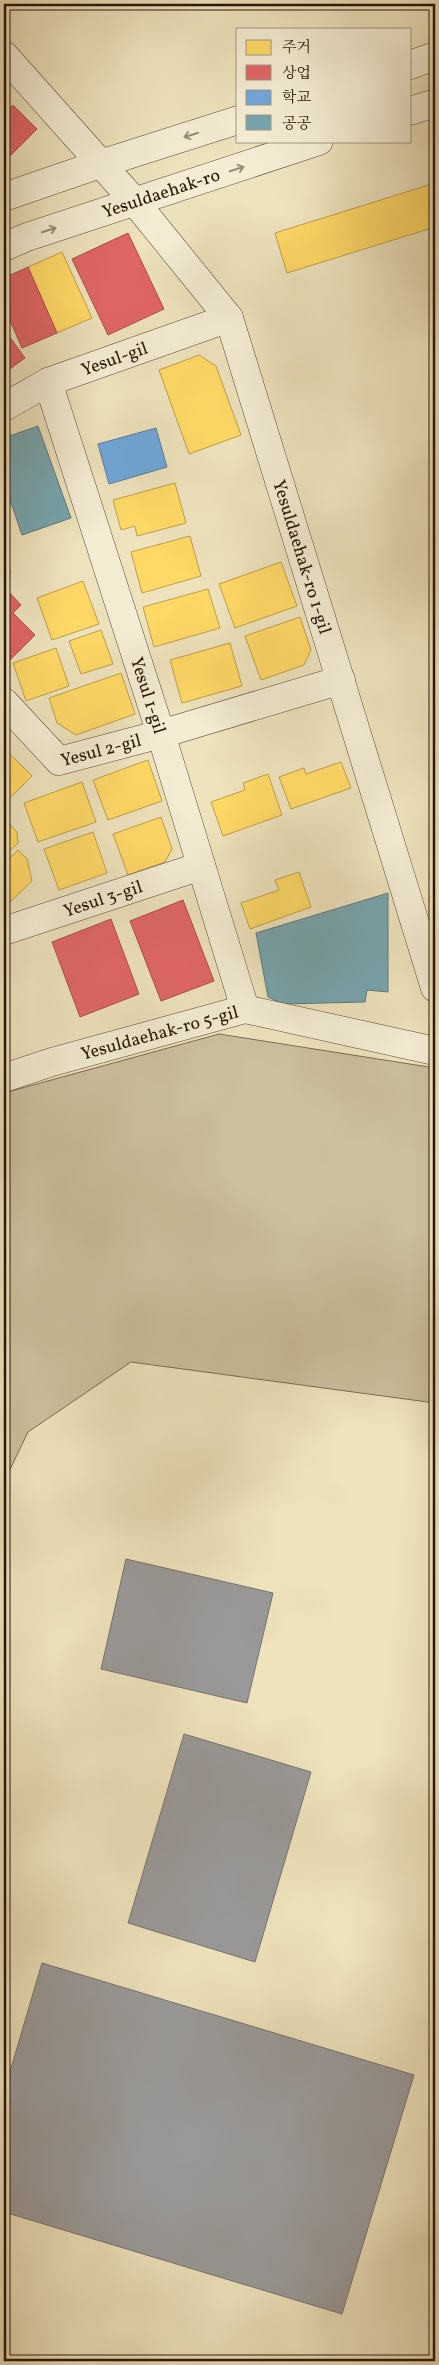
<svg xmlns="http://www.w3.org/2000/svg" width="439" height="2365" font-family="Vollkorn,'Noto Serif KR',serif">
<rect width="100%" height="100%" fill="#eee3bd"/>
<filter id="stains"><feTurbulence type="fractalNoise" baseFrequency=".004" numOctaves="4"/><feColorMatrix values="0 0 0 0 .2 0 0 0 0 .09 0 0 0 0 .02 0 0 0 .5 -.17"/></filter>
<radialGradient id="worn" r=".72"><stop offset=".6" stop-color="#630" stop-opacity="0"/><stop offset="1" stop-color="#630" stop-opacity=".3"/></radialGradient>
<path fill="#ccc09e" stroke="#7a6b54" d="M219,1034L435,1068V1403L131,1362L28,1432L4,1482V1093Z"/>
<g fill="#ffd966" stroke="#be9e4a">
<path d="M435,183V227L287,273L275,233Z"/>
<path d="M62,252L92,318L57,333L28,267Z"/>
<path d="M199,355L216,366L241,435L189,454L159,370Z"/>
<path d="M175,483L186,523L137,536L135,526L121,530L113,500Z"/>
<path d="M190,536L201,576L142,593L131,552Z"/>
<path d="M281,562L297,606L235,628L219,584Z"/>
<path d="M4,565L11,572L4,580Z"/>
<path d="M83,581L99,624L52,640L37,598Z"/>
<path d="M208,589L220,628L154,647L143,607Z"/>
<path d="M300,617L311,650L304,665L261,680L245,636Z"/>
<path d="M101,630L113,664L81,674L69,641Z"/>
<path d="M230,643L242,686L182,703L170,660Z"/>
<path d="M56,648L69,686L26,701L13,663Z"/>
<path d="M121,673L135,714L76,735L57,723L49,698Z"/>
<path d="M5,749L32,776L4,804V750Z"/>
<path d="M148,760L162,801L108,820L93,780Z"/>
<path d="M341,762L351,788L291,809L279,777L304,768L306,774Z"/>
<path d="M268,774L282,815L223,836L211,802L245,790L243,783Z"/>
<path d="M82,782L96,822L38,842L24,803Z"/>
<path d="M161,817L172,849L165,862L128,875L113,834Z"/>
<path d="M4,818L17,832L18,843L4,856Z"/>
<path d="M93,832L107,873L59,890L44,849Z"/>
<path d="M18,850L27,859L32,881L4,908V864Z"/>
<path d="M299,872L311,907L250,929L241,903L279,890L275,880Z"/>
</g>
<g fill="#e06666" stroke="#a94e4a">
<path d="M13,105L37,129L4,162V114Z"/>
<path d="M128,233L164,309L108,335L72,259Z"/>
<path d="M28,267L57,333L22,348L4,307V278Z"/>
<path d="M4,329L25,358L4,373Z"/>
<path d="M7,590L21,605L13,613L35,635L4,666V593Z"/>
<path d="M183,900L214,981L161,1001L130,921Z"/>
<path d="M111,919L139,994L80,1017L52,942Z"/>
</g>
<path fill="#6fa8dc" stroke="#5a7c9d" d="M156,428L167,467L109,484L98,444Z"/>
<g fill="#76a5af" stroke="#5f7a7d">
<path d="M38,426L71,518L22,535L4,482V438Z"/>
<path d="M388,893V992L367,990L365,1002L283,1004L268,997L256,933Z"/>
</g>
<g fill="#999" stroke="#77726e">
<path d="M126,1559L273,1593L247,1703L101,1669Z"/>
<path d="M184,1734L311,1772L255,1962L128,1923Z"/>
<path d="M42,1963L414,2075L342,2314L4,2212V2092Z"/>
</g>
<g fill="none" stroke-linecap="round" stroke-linejoin="round">
<g stroke="#5a4936" stroke-width="29">
<g id="minor">
<path id="s1" d="M4,55L135,202L229,318L435,988"/>
<path d="M410,65L435,56"/>
<path d="M410,111L435,103"/>
<path d="M4,197L100,164L238,120"/>
<path id="s2" d="M4,247L27,237L319,141"/>
<path id="s3" d="M48,382L161,734L245,1009"/>
<path id="s4" d="M4,407L48,382L229,318"/>
<path id="s5" d="M4,702L59,761L161,734L341,680"/>
<path id="s6" d="M4,931L201,866"/>
<path id="s7" d="M4,1078L52,1062L245,1009L435,1051"/>
</g>
</g>
<use href="#minor" stroke="#f4edd4" stroke-width="28"/>
</g>
<defs><path id="oneway-shaft" d="M-6 0H5M1.5-3L5.5 0L1.5 3" fill="none" stroke-width="1.6" stroke-linecap="round" stroke-linejoin="round" transform="scale(1.25)"/></defs>
<g stroke="#988c79">
<use href="#oneway-shaft" transform="translate(191 135) rotate(162)"/>
<use href="#oneway-shaft" transform="translate(237 169) rotate(-18)"/>
<use href="#oneway-shaft" transform="translate(49 230) rotate(-18)"/>
</g>
<g text-anchor="middle" stroke-width="5" stroke-linejoin="round" paint-order="stroke">
<g font-size="18" fill="#281609" stroke="#f4edd4">
<text dy="6" stroke="none"><textPath href="#s2" startOffset="166">Yesuldaehak-ro</textPath></text>
<text dy="6" stroke="none"><textPath href="#s4" startOffset="121">Yesul-gil</textPath></text>
<text dy="6" stroke="none"><textPath href="#s1" startOffset="596">Yesuldaehak-ro 1-gil</textPath></text>
<text dy="6" stroke="none"><textPath href="#s3" startOffset="329">Yesul 1-gil</textPath></text>
<text dy="6" stroke="none"><textPath href="#s5" startOffset="124">Yesul 2-gil</textPath></text>
<text dy="6" stroke="none"><textPath href="#s6" startOffset="104">Yesul 3-gil</textPath></text>
<text dy="6" stroke="none"><textPath href="#s7" startOffset="162">Yesuldaehak-ro 5-gil</textPath></text>
</g>
</g>
<rect width="439" height="2365" fill="none" stroke="#eee3bd" stroke-width="20"/>
<rect x="5" y="5" width="429" height="2355" fill="none" stroke="#281609" stroke-width="2.5"/>
<rect x="10" y="10" width="419" height="2345" fill="none" stroke="#281609"/>
<rect x="236" y="28" width="175" height="115" fill="#f4edd4" stroke="#a29783"/>
<rect x="246" y="40" width="25" height="15" fill="#ffd966" stroke="#a29783"/>
<text x="282" y="52" font-size="15" fill="#281609">주거</text>
<rect x="246" y="65" width="25" height="15" fill="#e06666" stroke="#a29783"/>
<text x="282" y="78" font-size="15" fill="#281609">상업</text>
<rect x="246" y="90" width="25" height="15" fill="#6fa8dc" stroke="#a29783"/>
<text x="282" y="102" font-size="15" fill="#281609">학교</text>
<rect x="246" y="115" width="25" height="15" fill="#76a5af" stroke="#a29783"/>
<text x="282" y="128" font-size="15" fill="#281609">공공</text>
<rect width="100%" height="100%" filter="url(#stains)"/>
<rect width="100%" height="100%" fill="url(#worn)"/>
</svg>
